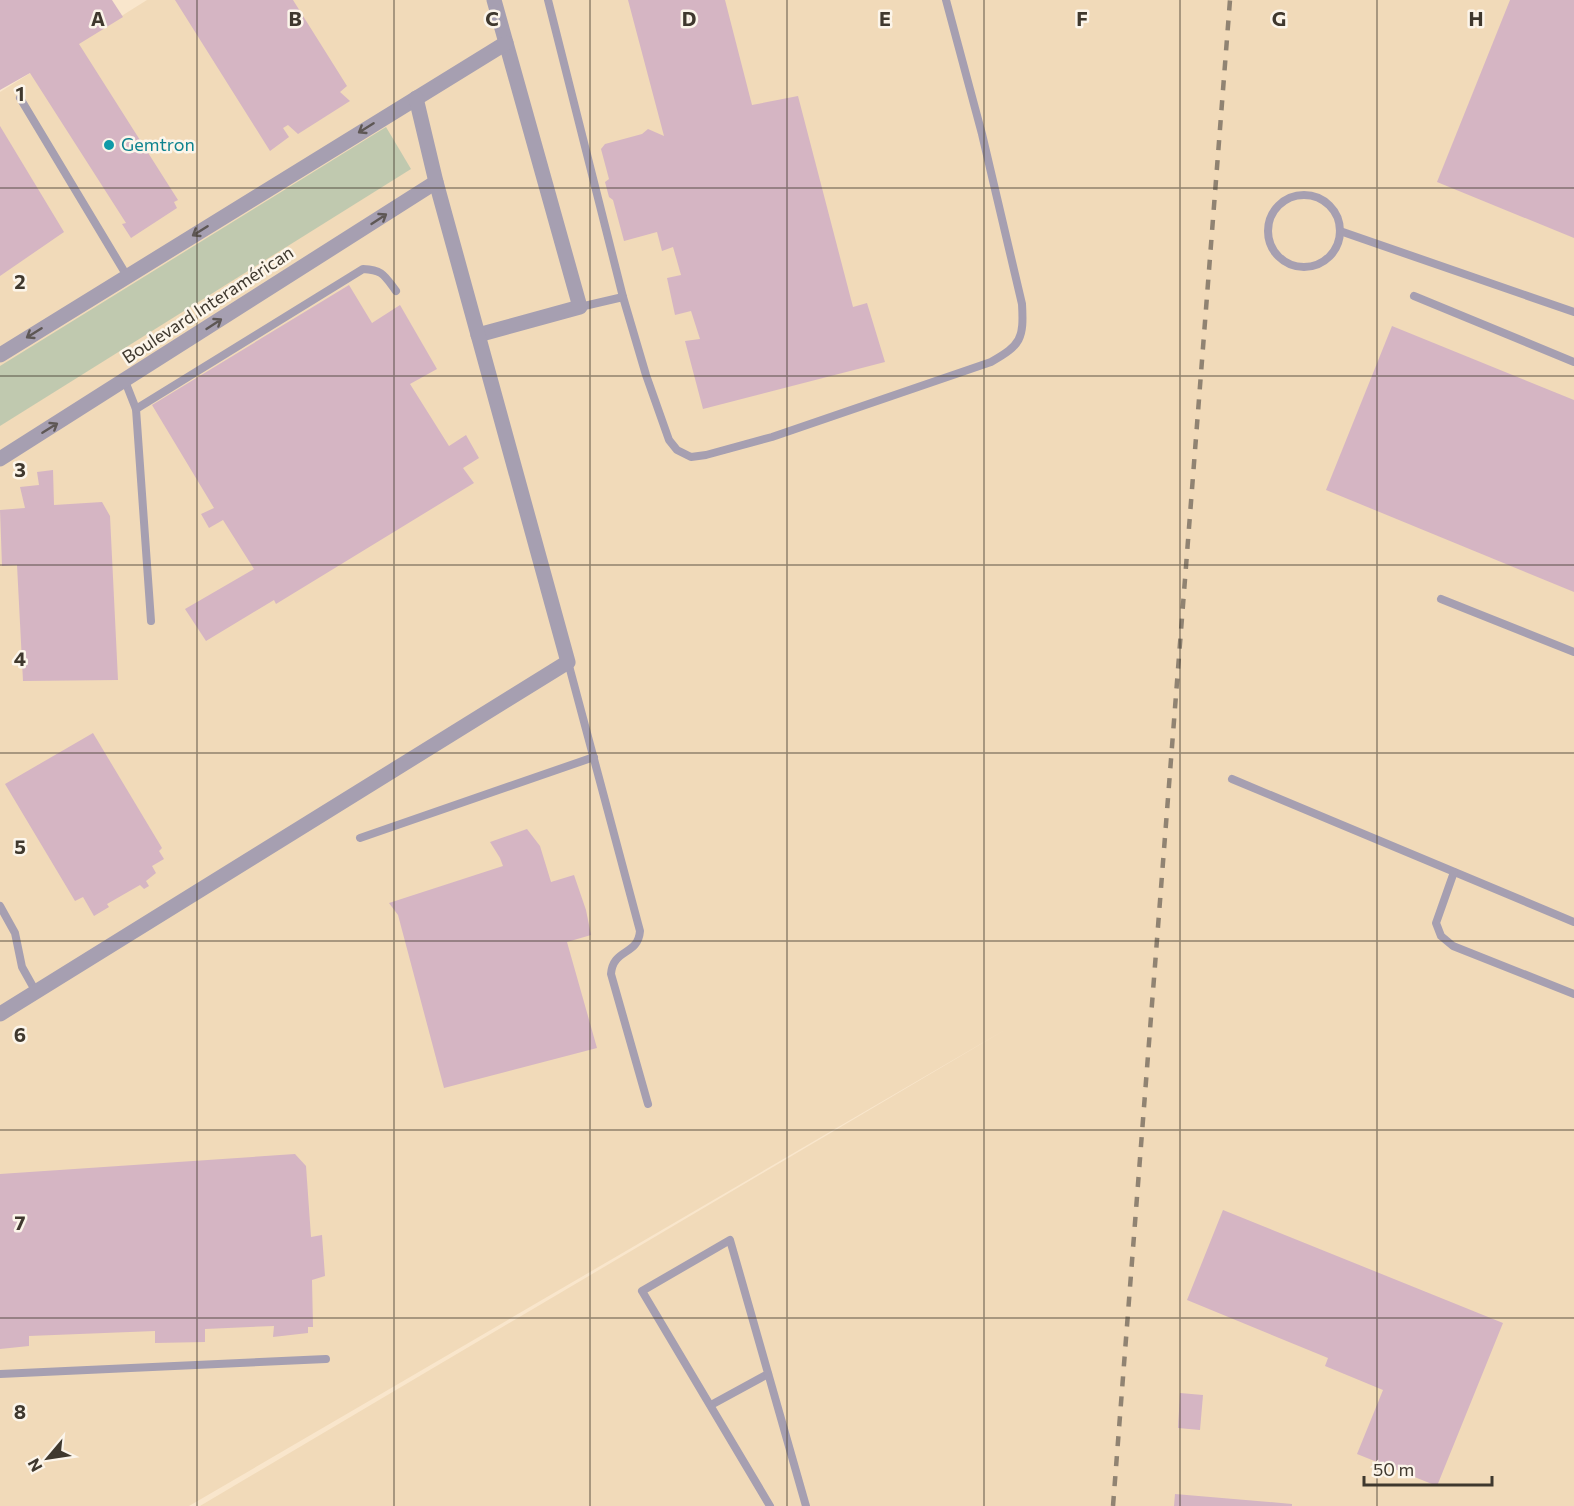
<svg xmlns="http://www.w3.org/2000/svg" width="1574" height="1506" font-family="Commissioner,sans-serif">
<rect width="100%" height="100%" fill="#f9e6cc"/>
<path fill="#f1dab9" d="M147,0H1574V1506H200L1008,1028L189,1506H0V92Z"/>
<path fill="#c0c9af" d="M386,127L411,169L0,426V366Z"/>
<g fill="#d5b5c3">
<path d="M0,0H112L123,17L79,44L178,200L174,202L177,208L131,238L122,224L126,223L30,73L0,90Z"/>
<path d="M175,0H293L347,86L340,92L350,101L298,134L288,125L283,128L289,137L270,151Z"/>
<path d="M628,0H725L752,105L798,96L853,307L867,303L885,362L703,409L685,341L700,339L691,311L675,315L667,278L681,275L673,247L662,251L657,232L624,241L613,200L609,197L605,182L609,179L601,149L605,144L642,134L648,129L664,136Z"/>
<path d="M1510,0H1574V238L1437,182Z"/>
<path d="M0,126L64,232L0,276Z"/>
<path d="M349,285L372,323L400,305L437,369L410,384L449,446L466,435L479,458L463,468L474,483L276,604L274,600L206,641L185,609L254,569L223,520L209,528L201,514L214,508L152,405Z"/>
<path d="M1392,326L1574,400V592L1326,490Z"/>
<path d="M53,470L54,505L102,502L110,516L118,680L23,681L17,565L2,566L0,510L25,508L20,487L39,485L37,472Z"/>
<path d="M93,733L162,848L159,851L164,859L152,866L156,873L146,881L149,886L144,889L140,885L107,904L109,907L94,916L83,897L75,901L5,784Z"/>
<path d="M527,829L540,846L551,882L574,875L586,910L591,935L567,942L597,1048L444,1088L398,915L389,903L503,866L500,858L490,842Z"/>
<path d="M295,1154L306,1166L311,1237L322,1235L325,1276L312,1280L313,1327H308V1333L273,1337L274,1326L205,1329V1342L155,1343V1331L29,1336V1346L0,1349V1174Z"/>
<path d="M1223,1210L1503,1323L1437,1486L1357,1454L1383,1390L1325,1366L1328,1358L1187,1300Z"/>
<path d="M1180,1393L1203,1395L1200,1430L1178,1428Z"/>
<path d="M1175,1494L1292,1504V1506H1174Z"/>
</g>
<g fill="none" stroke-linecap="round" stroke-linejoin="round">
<g stroke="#a69fb1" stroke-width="8">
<path d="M548,0L623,297"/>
<path d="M20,98L127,276"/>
<circle cx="1304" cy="231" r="36"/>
<path d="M1340,231L1574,312"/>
<path d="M1414,296L1574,362"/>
<path d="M580,307L623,297L646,375L669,440L677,450L691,457L706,455L772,437L991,362C1021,345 1024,339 1022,304L982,134L946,0"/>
<path d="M125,381L136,409L151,621"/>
<path d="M136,409L363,269C383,270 384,275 396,291"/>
<path d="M1441,599L1574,652"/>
<path d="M568,662L640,931C638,956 613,948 611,974L648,1104"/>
<path d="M1232,779L1574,922"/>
<path d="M360,838L594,757"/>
<path d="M1454,872L1436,923L1441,936L1453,946L1574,994"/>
<path d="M0,906L15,933L22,967L36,992"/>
<path d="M0,1374L326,1359"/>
<path d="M711,1405L768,1374"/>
<path d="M770,1506L642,1291L730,1240L806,1506"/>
</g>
<g stroke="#a69fb1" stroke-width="15">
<path d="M478,335L580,307L494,0"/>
<path d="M0,355L506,43"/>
<path d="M0,459L436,182"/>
<path d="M0,1014L568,662L436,182L416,98"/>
</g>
<path stroke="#908372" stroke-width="4.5" stroke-dasharray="10 10" stroke-linecap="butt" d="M1113,1506L1230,0"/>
</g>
<defs><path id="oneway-shaft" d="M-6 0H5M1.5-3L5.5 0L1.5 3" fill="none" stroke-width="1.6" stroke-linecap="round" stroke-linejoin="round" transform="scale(1.5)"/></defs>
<g stroke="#5e5755">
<use href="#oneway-shaft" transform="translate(366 128) rotate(148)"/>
<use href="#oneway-shaft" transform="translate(379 219) rotate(-33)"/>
<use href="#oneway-shaft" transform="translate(200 231) rotate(148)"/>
<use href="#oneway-shaft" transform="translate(214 324) rotate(-33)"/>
<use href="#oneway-shaft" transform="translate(34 333) rotate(148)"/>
<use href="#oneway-shaft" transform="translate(50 428) rotate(-32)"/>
</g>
<path fill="none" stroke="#3f382e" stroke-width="1.5" stroke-opacity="0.55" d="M197,0V1506M394,0V1506M590,0V1506M787,0V1506M984,0V1506M1180,0V1506M1377,0V1506M0,188H1574M0,376H1574M0,565H1574M0,753H1574M0,941H1574M0,1130H1574M0,1318H1574"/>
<circle fill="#0f9aa8" stroke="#fcf5ea" stroke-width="2" cx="109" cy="145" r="6"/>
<g text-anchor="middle" stroke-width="5" stroke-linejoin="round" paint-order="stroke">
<g font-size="18" fill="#0d838f" stroke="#fcf5ea" text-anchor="start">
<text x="121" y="151">Gemtron</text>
</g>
<g font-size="18" fill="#3f382e" stroke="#fcf5ea">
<text transform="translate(208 305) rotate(-33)" y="6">Boulevard Interamérican</text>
</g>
</g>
<g font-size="20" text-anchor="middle" font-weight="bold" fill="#3f382e" stroke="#fcf5ea" stroke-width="5" stroke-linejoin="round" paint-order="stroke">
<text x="98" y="26">A</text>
<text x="295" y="26">B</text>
<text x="492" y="26">C</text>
<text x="689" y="26">D</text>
<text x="885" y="26">E</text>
<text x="1082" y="26">F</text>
<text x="1279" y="26">G</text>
<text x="1476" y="26">H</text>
<text x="20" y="101">1</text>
<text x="20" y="289">2</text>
<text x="20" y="477">3</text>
<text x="20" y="666">4</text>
<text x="20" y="854">5</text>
<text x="20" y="1042">6</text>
<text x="20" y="1230">7</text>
<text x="20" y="1419">8</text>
</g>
<g transform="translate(48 1458) rotate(241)" stroke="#fcf5ea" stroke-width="4.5" paint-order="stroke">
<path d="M0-4.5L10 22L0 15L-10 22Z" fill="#3f382e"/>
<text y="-9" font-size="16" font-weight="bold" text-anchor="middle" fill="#3f382e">N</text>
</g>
<path d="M1364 1476v9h128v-9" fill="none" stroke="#3f382e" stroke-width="3"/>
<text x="1373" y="1476" font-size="18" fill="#3f382e" stroke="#fcf5ea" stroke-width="4.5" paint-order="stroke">50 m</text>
</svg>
